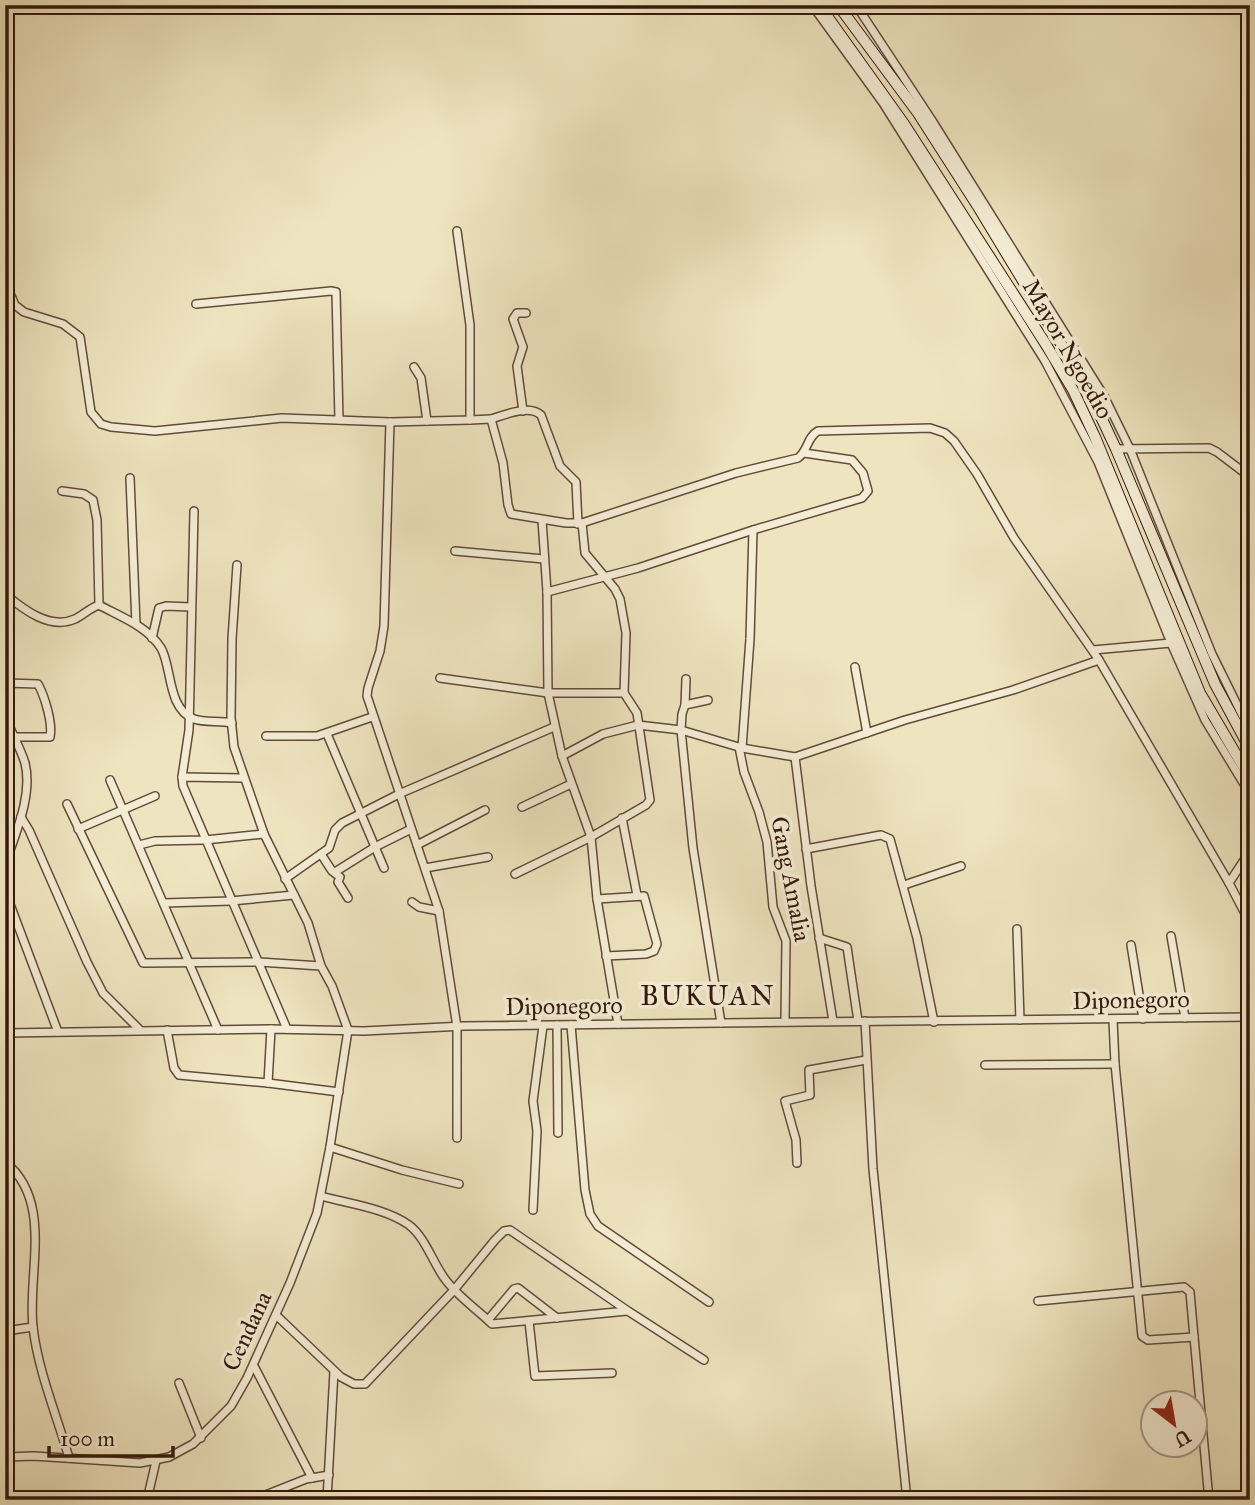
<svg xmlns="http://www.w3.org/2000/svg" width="1255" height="1505" font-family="'IM FELL Great Primer',serif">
<rect width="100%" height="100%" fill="#eee4bf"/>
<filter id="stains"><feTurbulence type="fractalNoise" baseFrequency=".00286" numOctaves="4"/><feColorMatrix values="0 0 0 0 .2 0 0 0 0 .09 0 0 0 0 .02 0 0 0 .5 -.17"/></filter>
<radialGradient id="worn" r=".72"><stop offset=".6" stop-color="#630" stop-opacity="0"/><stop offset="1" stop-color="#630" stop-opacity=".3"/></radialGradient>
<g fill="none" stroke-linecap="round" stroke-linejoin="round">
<g stroke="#624b39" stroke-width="10">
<g id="street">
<path d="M812,5L883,103L1045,361L1098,462L1171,643"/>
<path d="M856,5L933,122L1104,396L1130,449L1212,654L1250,731"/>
<path d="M5,282L15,305L24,312L63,324L80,337L91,412L101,424L111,427L155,431L282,418L390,422L470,420V325L457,231"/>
<path d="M196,304L331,291L336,292L339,420"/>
<path d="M414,367L421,378L427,421"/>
<path d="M523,411L517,366L523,347L513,319L517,313H526"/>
<path d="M491,419C505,415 529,404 541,415L560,466L576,482L578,524"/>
<path d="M470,420L491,419L503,463L508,505L511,514L566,523H582L736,473L798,458C808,451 807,437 818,431L930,428L945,433L954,441L977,474L1014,538L1099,660L1229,883L1250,923"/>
<path d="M390,422L384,626L380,651L368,688L367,696L439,911L457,1027V1138"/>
<path d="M1116,449L1209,448L1217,452L1250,477"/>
<path d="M130,478L136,624"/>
<path d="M62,491L84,494L93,500L97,520L99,605"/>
<path d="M542,520L547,592L638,568L753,530"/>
<path d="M455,551L544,559"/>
<path d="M547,592L548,693L562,756L591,837L597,899L618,1024"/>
<path d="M5,594C24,610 50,630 75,619C83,615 90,608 99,605"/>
<path d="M99,605C121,617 147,626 161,648C172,666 167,709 194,719C205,723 220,720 232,723"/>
<path d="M152,638L159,608L166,606L191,607"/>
<path d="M1093,650L1171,643L1205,720L1250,794"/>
<path d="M855,667L867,733"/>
<path d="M440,678L548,693H624"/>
<path d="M5,683L38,684C45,697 53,724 50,737H14"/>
<path d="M708,700L685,705L682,714L681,730L693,848L721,1023"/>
<path d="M685,705L686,679"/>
<path d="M5,716C11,732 20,747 25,763C33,796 15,834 5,865"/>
<path d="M327,734L384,868"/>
<path d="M266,736H317L372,717"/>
<path d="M739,747L744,772L759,812L767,842L773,907L786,941L785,1022"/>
<path d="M742,748L750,639L753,530L862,498L868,491L863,473L852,460L804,453"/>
<path d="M562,756L603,734L638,725L681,730L742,748L795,757L905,720L1013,690L1099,660"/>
<path d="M795,757L811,886L833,1021"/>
<path d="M182,777L189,730L194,511"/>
<path d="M243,778L182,777L183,786L287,1029"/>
<path d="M110,780L218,1030"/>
<path d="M67,804L143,963L259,962L321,966"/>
<path d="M522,807L571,784"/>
<path d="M21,817L29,830L87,962L103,993L140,1030"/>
<path d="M622,818L637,895"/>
<path d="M78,829L155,796"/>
<path d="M139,845L155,841L205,840L264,834"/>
<path d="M417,845L485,810"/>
<path d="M806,849L881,835L890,839L917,938L934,1022"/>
<path d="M321,854L332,871L340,877L338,882L348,898"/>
<path d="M425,868L488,857"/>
<path d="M335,872L375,847L411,829"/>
<path d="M515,874L591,837L646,805L650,800L637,713L624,693L626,633L620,599L615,589L585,553L582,523"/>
<path d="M285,879L329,848L335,830L342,823L399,794L554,727"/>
<path d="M1229,883L1250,851"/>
<path d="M904,885L961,866"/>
<path d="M5,891L58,1032"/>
<path d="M597,899L644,896L657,944L654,951L646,954L606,956"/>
<path d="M412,902L419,907L439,911"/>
<path d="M164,903L231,901L294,895"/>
<path d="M1017,929L1020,1020"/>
<path d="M1171,936L1185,1018"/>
<path d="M819,938L847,947L858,1021"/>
<path d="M1131,945L1143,1019"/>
<path d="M1113,1020L1115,1064L1142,1336L1148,1340L1194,1337L1209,1500"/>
<path d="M865,1021L873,1169L907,1500"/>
<path d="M557,1025L558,1133"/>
<path d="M571,1025L585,1190L590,1214L598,1226L709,1302"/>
<path d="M167,1030L174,1068L179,1075L268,1083L339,1092"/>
<path d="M5,1033L271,1029L364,1031L464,1026L1250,1017"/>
<path d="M985,1065L1115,1064"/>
<path d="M268,1083L271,1029"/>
<path d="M330,1147L402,1170L459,1184"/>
<path d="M5,1162C54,1201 27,1274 33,1327C38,1371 57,1416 69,1458"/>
<path d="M797,1163L796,1140L785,1101L810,1095L809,1070L866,1060"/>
<path d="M321,1196C349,1204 385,1208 409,1225C425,1237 433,1263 445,1279C458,1297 477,1309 492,1324L627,1311"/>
<path d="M533,1210L537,1131L533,1101L543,1026"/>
<path d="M1038,1301L1184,1287L1190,1292L1194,1337"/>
<path d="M276,1315L341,1377L354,1384H365L454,1290L495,1240L504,1231L510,1230L628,1311L704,1360"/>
<path d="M488,1320L514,1289L518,1288L557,1318"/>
<path d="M529,1321L535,1376L612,1373"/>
<path d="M5,1331L33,1327"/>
<path d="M254,1366L312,1478"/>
<path d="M179,1383L201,1438"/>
<path d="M5,1457L34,1456L140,1463L169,1457L193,1444L231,1406L247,1378L290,1283L317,1213L330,1147L348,1030L332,986L321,966L308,923L264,834L234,747L231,718L232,639L237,565"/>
<path d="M5,1492L8,1500"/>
<path d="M147,1500L156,1461"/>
<path d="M253,1500L306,1479L329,1475"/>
<path d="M327,1500L334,1371"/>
</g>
</g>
<g stroke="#34180c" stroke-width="12">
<g id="secondary">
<path d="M819,5L904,124L1045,343L1073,390L1095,437L1200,693L1250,778"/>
<path d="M838,5L918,113L977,205L1086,385L1116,449L1215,684L1250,749"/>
</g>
</g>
<use href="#street" stroke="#f4edd5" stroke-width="7"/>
<use href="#secondary" stroke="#f4edd5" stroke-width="10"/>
</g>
<g text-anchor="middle" stroke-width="7" stroke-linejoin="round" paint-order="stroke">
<g font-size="24" fill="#34180c" stroke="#f4edd5">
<text transform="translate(1068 349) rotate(60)" y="8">Mayor Ngoedio</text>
<text transform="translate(791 879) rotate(79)" y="8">Gang Amalia</text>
<text transform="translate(1131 1000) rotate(-1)" y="8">Diponegoro</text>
<text transform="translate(564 1006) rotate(-1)" y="8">Diponegoro</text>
<text transform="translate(247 1331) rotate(-65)" y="8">Cendana</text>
</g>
<g font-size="28" letter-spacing="2" fill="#34180c" stroke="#f4edd5">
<text x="708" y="1005">BUKUAN</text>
</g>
</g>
<rect width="1255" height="1505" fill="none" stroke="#eee4bf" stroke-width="28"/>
<rect x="7" y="7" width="1241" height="1491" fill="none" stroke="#34180c" stroke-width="3.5"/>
<rect x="14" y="14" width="1227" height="1477" fill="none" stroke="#34180c" stroke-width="2"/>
<g transform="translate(1174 1424) rotate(149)"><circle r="33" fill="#f4edd5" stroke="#a79885" stroke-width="2"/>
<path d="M0-5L12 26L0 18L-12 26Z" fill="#8f2418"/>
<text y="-10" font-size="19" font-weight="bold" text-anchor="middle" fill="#34180c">U</text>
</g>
<path d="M49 1446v10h124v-10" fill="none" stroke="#34180c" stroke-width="3.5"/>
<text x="60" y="1446" font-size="21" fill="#34180c" stroke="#f4edd5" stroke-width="5" paint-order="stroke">100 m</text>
<rect width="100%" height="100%" filter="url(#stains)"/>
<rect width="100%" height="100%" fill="url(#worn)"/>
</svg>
